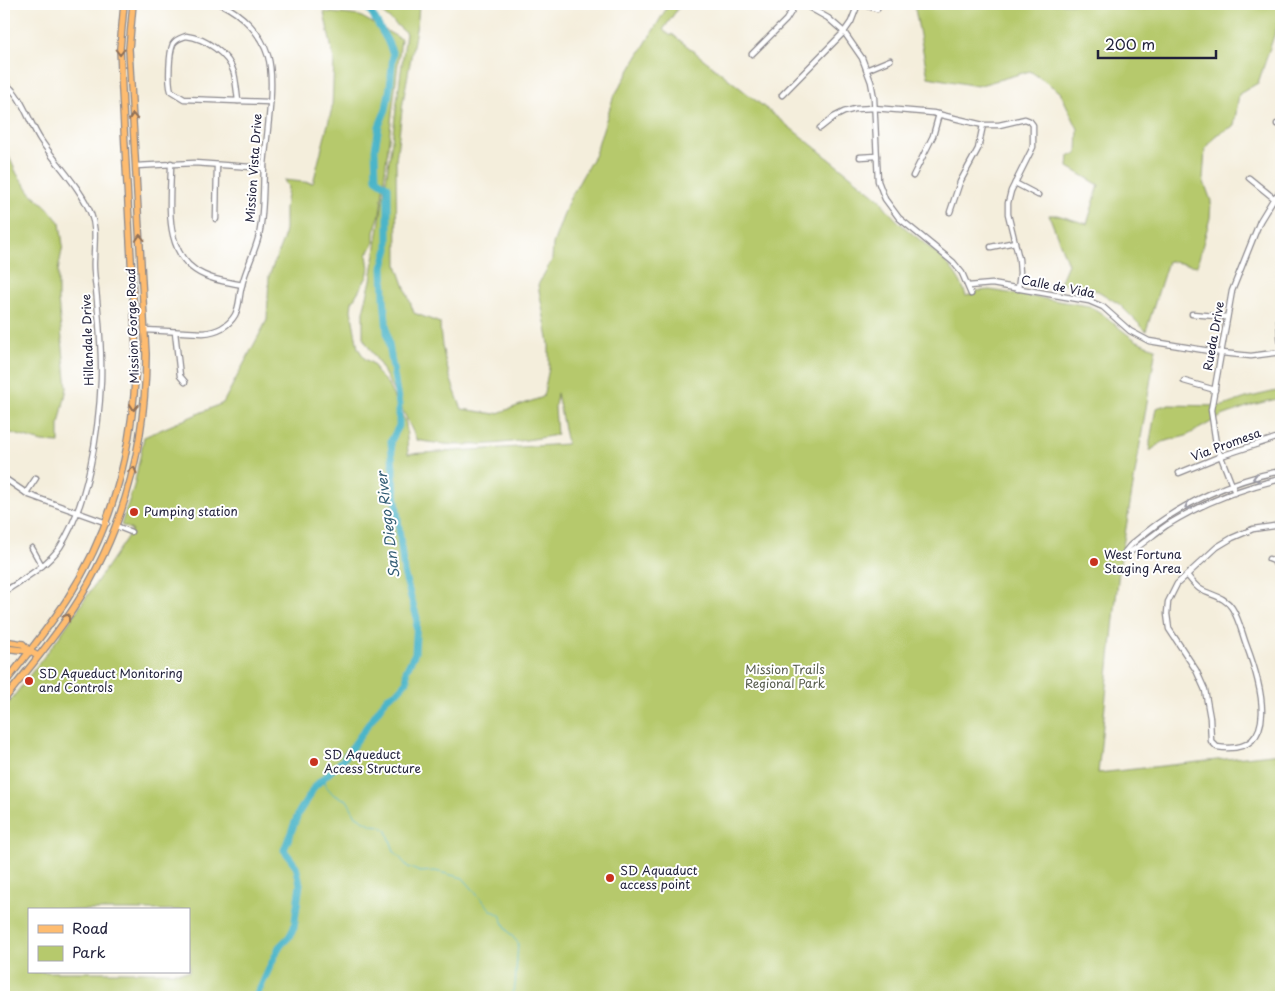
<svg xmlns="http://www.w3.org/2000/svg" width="1285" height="1001" font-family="'Playpen Sans',sans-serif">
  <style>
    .green { fill: #b6c96c; stroke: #6c7654; fill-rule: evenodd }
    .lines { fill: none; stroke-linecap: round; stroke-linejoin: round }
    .stream { stroke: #4bb5c9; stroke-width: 1 }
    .river { stroke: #4bb5c9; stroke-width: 7 }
    .minor-casing { stroke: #8b888c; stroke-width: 7 }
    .major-casing { stroke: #8b888c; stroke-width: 8 }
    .minor { stroke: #fff; stroke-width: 4.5 }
    .major { stroke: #febc70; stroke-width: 5.5 }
    .oneway { stroke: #906f56 }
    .oneway2 { stroke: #9c9ca7 }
    .poi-dot { fill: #c8321e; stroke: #fff; stroke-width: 2 }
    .labels { text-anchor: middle; stroke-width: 4; stroke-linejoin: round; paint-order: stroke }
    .street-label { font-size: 12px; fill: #22223b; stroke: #fff }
    .poi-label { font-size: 12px; fill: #22223b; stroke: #fff; text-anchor: start }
    .park-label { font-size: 12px; fill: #565c4c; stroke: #fff }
    .water-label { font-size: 14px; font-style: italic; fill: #325d74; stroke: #fff }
  </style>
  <rect width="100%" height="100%" fill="#fff"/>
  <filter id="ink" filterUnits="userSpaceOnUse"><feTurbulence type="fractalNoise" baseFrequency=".02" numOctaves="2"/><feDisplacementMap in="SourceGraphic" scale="10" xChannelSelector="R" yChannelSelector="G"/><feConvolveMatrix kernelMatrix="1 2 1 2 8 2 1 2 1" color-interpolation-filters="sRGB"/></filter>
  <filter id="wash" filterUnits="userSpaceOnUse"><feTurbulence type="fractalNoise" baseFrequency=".0096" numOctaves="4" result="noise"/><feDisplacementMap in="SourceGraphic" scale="20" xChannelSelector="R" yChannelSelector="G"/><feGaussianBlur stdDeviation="1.12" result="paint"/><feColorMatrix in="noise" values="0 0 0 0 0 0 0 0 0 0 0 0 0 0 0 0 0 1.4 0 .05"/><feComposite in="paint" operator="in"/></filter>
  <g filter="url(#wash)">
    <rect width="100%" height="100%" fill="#f4eedc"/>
    <g class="green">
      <path d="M382 4H419L418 18 403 102 396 160 397 265 414 313 440 323C440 350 451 383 462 409L495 414 543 397 549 368V344L538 285 552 260 553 244 569 200 595 154 613 98 669 4H681L663 30 671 36 672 34 880 199C902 237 954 252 966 296L976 293V291L990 290 1089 306C1114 318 1127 342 1156 348L1119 570 1098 773 1281 753V997H4V709L59 637 132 530 121 525 134 486 144 437 223 403 267 320 269 276 283 240 285 229V208L288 187 284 180 313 183 332 108 334 60 324 12 360 16 401 39 380 214 374 232V243L367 255 369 268 367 277 352 302 351 310 358 348 365 359 372 363 375 367 376 372 387 383 406 423 408 454 567 444 557 393 555 407 557 435C511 443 464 450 417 440L382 368 363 338V312L371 280 392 140 406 33 379 10ZM29 910H189V972H29Z"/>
      <polygon points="914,4 1281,4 1277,27 1258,83 1239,94 1234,126 1216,135 1205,150 1203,179 1211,201 1210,218 1197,266 1168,261 1146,331 1119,304 1098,291 1060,283 1068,264 1049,215 1057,215 1087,224 1099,185 1068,167 1069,156 1077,154 1078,129 1060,92 1030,71 977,86 928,77"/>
      <polygon points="4,146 17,174 31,193 47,207 60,223 63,245 58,271 58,300 67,388 59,424 59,443 42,442 4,431"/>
      <polygon points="1281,390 1281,397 1277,399 1252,405 1222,416 1186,436 1162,442 1150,451 1150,441 1156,408 1166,405 1223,406 1246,398"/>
    </g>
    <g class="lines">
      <polyline class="stream" points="325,778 326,786 334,795 347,800 356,816 372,825 381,826 387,831 394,851 408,867 420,872 435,871 463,878 491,910 500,915 507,930 518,943 515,986 510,997"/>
      <polyline class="river" points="254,997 258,993 279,947 289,937 294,928 300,884 296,866 284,850 299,812 310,795 314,787 343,760 387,698 398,691 407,681 406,671 415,653 417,618 404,573 394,483 391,441 399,426 399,405 387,332 384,298 383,266 388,249 388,187 376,179 375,149 379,126 386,109 390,87 393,54 387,40 369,9 369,4"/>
    </g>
  </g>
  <g filter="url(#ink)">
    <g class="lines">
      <defs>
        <g id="minor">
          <polyline points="803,4 828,18 844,32 862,58 871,82 874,98 878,181 885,199 899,218 953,262 962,273 971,294"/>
          <polyline points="861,4 877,9"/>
          <path d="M186 36C205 38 229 54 234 73 236 82 237 92 238 101L184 99 171 91C168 82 169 53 173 44 176 39 181 38 186 36Z"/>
          <polyline points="752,54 786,20 796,4"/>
          <polyline points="866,70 890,60"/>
          <path d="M4 83C21 93 29 122 40 139 56 164 80 186 91 214 97 229 94 243 94 259 93 269 95 279 96 289 99 319 102 349 101 380 99 431 88 504 60 547 46 567 23 579 4 592"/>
          <polyline points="782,95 844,32 851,22 858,4"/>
          <polyline points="238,101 269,102"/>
          <polyline points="1277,124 1281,124"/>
          <polyline points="820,128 834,117 844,112 855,109 874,108 933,113 983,125 999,125 1025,119 1030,121 1033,125 1033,147 1011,191 1008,203 1008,214 1019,259 1020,273 1018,289"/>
          <polyline points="860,157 877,156"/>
          <path d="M171 163C171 201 161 256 204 275 216 281 229 282 242 285"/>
          <polyline points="136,166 194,163 264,168"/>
          <polyline points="913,176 933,136 939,114"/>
          <polyline points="1249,178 1281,204"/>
          <polyline points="1015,183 1038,195"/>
          <polyline points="950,212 960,182 978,149 983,125"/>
          <polyline points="216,219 217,166"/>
          <polyline points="991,247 1015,242"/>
          <polyline points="968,286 992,284 1089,301 1103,307 1130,331 1149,341 1222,353 1251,356 1281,352"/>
          <polyline points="1281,309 1279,320 1281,348"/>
          <polyline points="1192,314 1227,317"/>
          <path d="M145 330 203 333C216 332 228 327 235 315 240 306 239 295 242 285 246 268 255 252 259 235 264 213 263 189 264 166 266 138 276 82 268 56 261 33 242 14 221 4"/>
          <polyline points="175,332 180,376 185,382"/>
          <polyline points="1184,381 1215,390"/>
          <polyline points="1179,473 1221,456 1279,437"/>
          <polyline points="4,478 29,495 107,523"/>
          <polyline points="26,493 36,478"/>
          <polyline points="1235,493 1216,444 1211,410 1232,291 1260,221 1274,198 1281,191"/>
          <polyline points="116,526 131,532"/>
          <polyline points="32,548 42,566"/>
          <path d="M1123 556C1127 546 1136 541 1144 534 1182 503 1233 480 1281 471"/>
          <path d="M1123 556C1139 548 1152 535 1167 525 1201 504 1241 488 1281 479"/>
          <polyline points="1269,559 1274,561 1281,574"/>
          <path d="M1187 575C1191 580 1195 586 1200 589 1212 596 1224 596 1232 608 1239 619 1242 633 1246 644 1260 681 1284 757 1217 747L1211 741 1210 718 1205 690 1196 670 1169 629 1167 614 1168 602 1177 584 1217 547 1232 538 1253 529 1281 525"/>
        </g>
        <g id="major">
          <polyline points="4,641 23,644 29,651 38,656"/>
          <polyline points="4,648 29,651"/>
          <path d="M4 684C25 657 47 630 66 601 115 525 135 442 136 353L121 72 120 48 124 4"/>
          <path d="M4 700C28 669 54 639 75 606 124 530 146 443 146 354L129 49 133 4"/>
        </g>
      </defs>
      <use href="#minor" class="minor-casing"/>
      <use href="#major" class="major-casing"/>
      <use href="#minor" class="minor"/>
      <use href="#major" class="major"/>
    </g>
    <defs><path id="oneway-chevron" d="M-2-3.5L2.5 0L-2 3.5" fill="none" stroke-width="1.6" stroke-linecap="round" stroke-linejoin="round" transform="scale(1.25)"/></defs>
    <g class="oneway">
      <use href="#oneway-chevron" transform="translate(120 52) rotate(90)"/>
      <use href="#oneway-chevron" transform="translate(133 117) rotate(-93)"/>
      <use href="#oneway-chevron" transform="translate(140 238) rotate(-94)"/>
      <use href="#oneway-chevron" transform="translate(134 407) rotate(95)"/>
      <use href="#oneway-chevron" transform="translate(133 470) rotate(-76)"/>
      <use href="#oneway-chevron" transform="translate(67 617) rotate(-54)"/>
    </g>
    <g class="oneway2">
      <use href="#oneway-chevron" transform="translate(1256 478) rotate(163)"/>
      <use href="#oneway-chevron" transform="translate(1188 506) rotate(152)"/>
    </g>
  </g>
  <g class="poi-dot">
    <circle cx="134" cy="512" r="5"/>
    <circle cx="1094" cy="562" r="5"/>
    <circle cx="29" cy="681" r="5"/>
    <circle cx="314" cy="762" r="5"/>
    <circle cx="610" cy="878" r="5"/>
  </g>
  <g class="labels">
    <g class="street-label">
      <text transform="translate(254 168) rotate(-86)" y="4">Mission Vista Drive</text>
      <text transform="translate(1058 287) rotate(11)" y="4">Calle de Vida</text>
      <text transform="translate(133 326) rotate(-92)" y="4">Mission Gorge Road</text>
      <text transform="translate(1214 336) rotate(-80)" y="4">Rueda Drive</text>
      <text transform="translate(88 340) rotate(-92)" y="4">Hillandale Drive</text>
      <text transform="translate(1226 445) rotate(-20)" y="4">Via Promesa</text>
    </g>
    <g class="poi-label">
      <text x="144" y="516">Pumping station</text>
      <text x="1104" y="559">West Fortuna<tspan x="1104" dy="14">Staging Area</tspan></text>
      <text x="39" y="678">SD Aqueduct Monitoring<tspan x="39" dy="14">and Controls</tspan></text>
      <text x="324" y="759">SD Aqueduct<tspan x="324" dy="14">Access Structure</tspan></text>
      <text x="620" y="875">SD Aquaduct<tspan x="620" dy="14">access point</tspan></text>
    </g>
    <g class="park-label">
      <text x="785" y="674">Mission Trails<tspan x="785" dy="14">Regional Park</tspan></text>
    </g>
    <g class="water-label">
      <text transform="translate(388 525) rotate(-97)" y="5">San Diego River</text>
    </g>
  </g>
  <rect width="1285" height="1001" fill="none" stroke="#fff" stroke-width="20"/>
  <rect x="28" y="908" width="162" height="65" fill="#ffffff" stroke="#a7a7b1"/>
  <rect x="38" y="925" width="25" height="8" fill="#febc70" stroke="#a7a7b1"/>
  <text x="72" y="934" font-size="15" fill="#22223b">Road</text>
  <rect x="38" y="946" width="25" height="15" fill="#b6c96c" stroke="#a7a7b1"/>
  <text x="72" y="958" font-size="15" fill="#22223b">Park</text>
  <path d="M1098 50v8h118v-8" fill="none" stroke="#22223b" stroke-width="2.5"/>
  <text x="1105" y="50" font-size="15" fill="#22223b" stroke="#ffffff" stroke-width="4" paint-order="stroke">200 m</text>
</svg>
